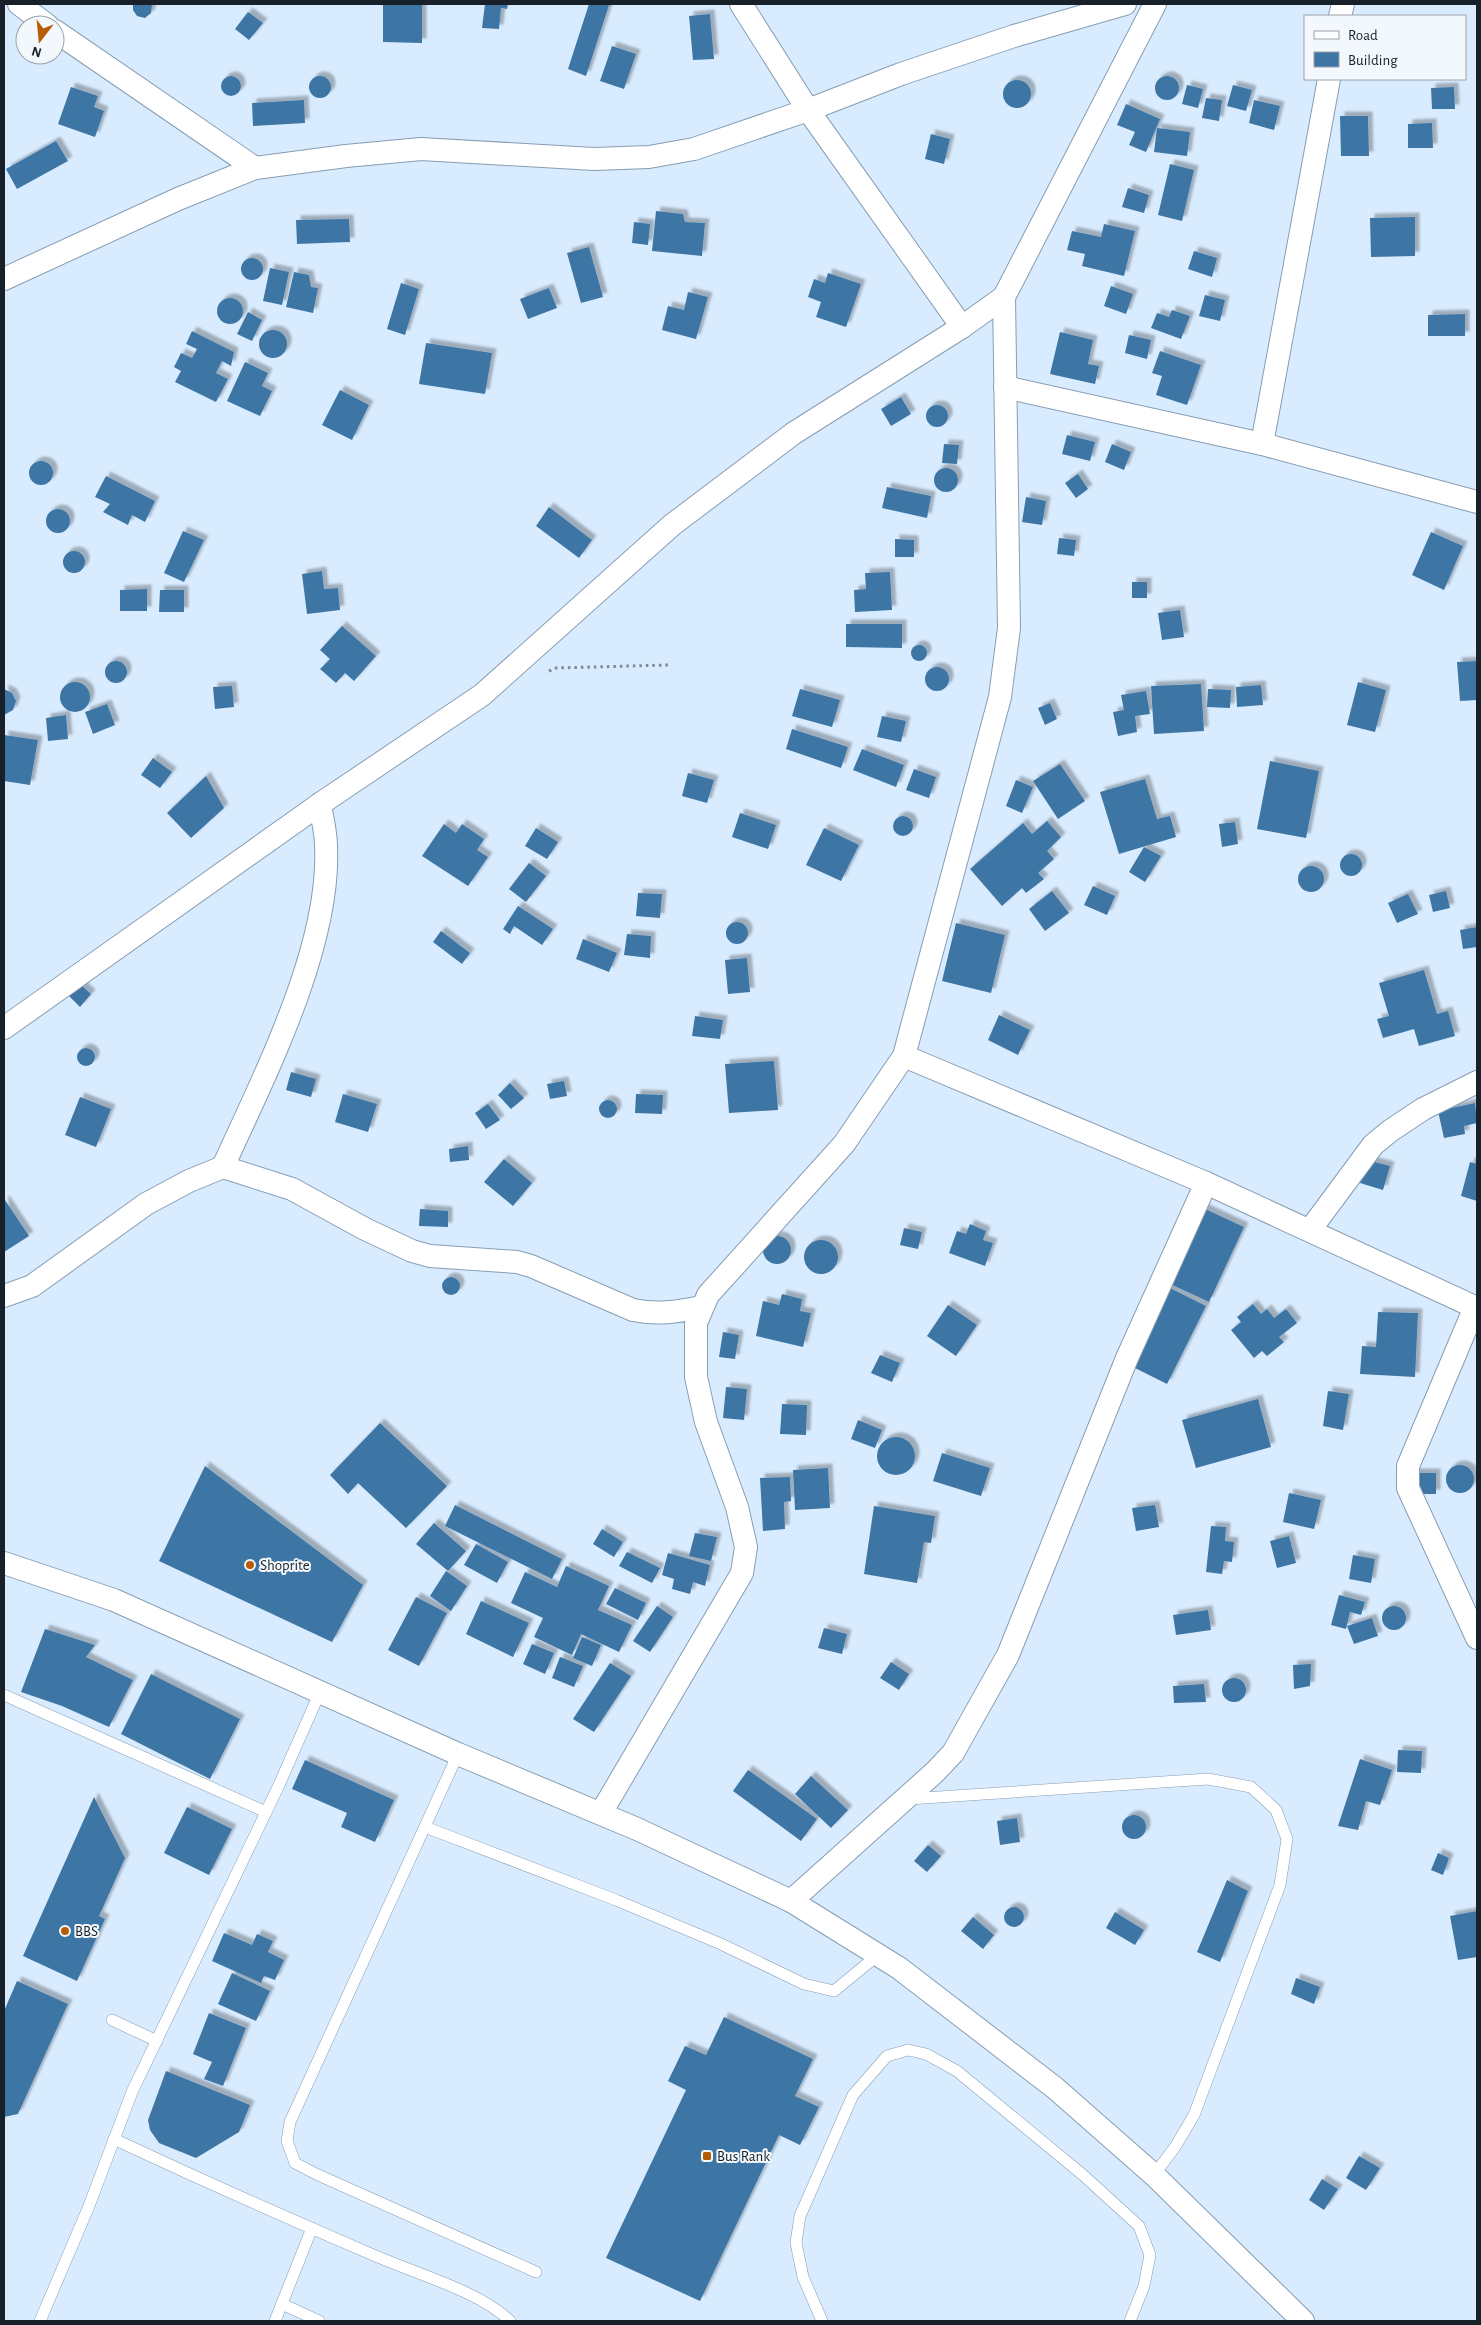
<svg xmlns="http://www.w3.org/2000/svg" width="1481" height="2325" font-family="'Alegreya Sans',sans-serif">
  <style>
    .building { fill: #3e75a5; filter: url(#shadow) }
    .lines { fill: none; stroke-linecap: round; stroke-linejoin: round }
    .service-casing { stroke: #879db2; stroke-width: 12 }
    .minor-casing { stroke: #879db2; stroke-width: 24 }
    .path { stroke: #7b8997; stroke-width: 3; stroke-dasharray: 2.5 4; stroke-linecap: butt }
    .service { stroke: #fff; stroke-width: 11 }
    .minor { stroke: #fff; stroke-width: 22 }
    .poi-dot { fill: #b85b06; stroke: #f3f8fc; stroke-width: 2 }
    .labels { text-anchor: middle; stroke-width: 4; stroke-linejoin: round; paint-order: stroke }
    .poi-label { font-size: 15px; fill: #182129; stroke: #f3f8fc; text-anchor: start }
  </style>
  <defs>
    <filter id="shadow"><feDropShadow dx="4.5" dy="-4.5" stdDeviation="1" flood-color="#0004"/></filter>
  </defs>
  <rect width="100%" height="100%" fill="#d9ecff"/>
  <g class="building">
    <polygon points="133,4 152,4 151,13 145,18 137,16 133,10"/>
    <polygon points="383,4 422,4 422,43 383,42"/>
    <polygon points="485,4 508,4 507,9 501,8 499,29 482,28"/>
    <polygon points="589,4 609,5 586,76 568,69"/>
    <polygon points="248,12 263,23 249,40 235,29"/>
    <polygon points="710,14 714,59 693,60 689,16"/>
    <polygon points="612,46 636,54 624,89 600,81"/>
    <circle cx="320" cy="87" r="11"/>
    <circle cx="231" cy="86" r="10"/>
    <circle cx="1167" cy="88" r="12"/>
    <circle cx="1017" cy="94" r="14"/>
    <polygon points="1187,85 1203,89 1198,108 1182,104"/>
    <polygon points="1233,85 1252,90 1246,111 1227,106"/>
    <polygon points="71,87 98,96 94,107 104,111 95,137 58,124"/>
    <polygon points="1454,87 1455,109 1432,109 1431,88"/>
    <polygon points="1206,98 1222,100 1219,121 1202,118"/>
    <polygon points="304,100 305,123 253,126 252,103"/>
    <polygon points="1254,100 1280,106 1274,130 1249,123"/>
    <polygon points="1126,104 1160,119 1146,152 1129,145 1135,132 1117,125"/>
    <polygon points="1340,116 1368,116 1369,156 1341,156"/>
    <polygon points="1432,123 1433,148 1408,148 1408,124"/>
    <polygon points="1157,128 1190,132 1187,156 1154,152"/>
    <polygon points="931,134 950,139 944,164 925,159"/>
    <polygon points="56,141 68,161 17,189 6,169"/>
    <polygon points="1170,164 1194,170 1182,221 1158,215"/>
    <polygon points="1128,188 1149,195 1144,213 1122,207"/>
    <polygon points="656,211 683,214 685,222 705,223 702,256 652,251"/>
    <polygon points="1415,217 1415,256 1371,257 1370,218"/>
    <polygon points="349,219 350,242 297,244 296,220"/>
    <polygon points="634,222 650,224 648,245 632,243"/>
    <polygon points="1104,224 1135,231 1124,276 1082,266 1085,254 1067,250 1072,231 1101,237"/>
    <polygon points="589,247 603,297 581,303 567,253"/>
    <polygon points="1194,251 1217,258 1212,277 1188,269"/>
    <circle cx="252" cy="269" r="11"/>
    <polygon points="270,268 289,272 282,305 263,301"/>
    <polygon points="294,272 309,275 311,287 318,288 313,313 286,307"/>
    <polygon points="828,273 861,284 846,327 816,317 821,302 808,297 814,279 825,283"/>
    <polygon points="401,283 419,289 405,335 387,329"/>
    <polygon points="1111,286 1133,294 1126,314 1104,306"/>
    <polygon points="549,288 557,308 528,319 520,299"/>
    <polygon points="688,292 708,297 696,339 662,330 668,306 684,310"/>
    <polygon points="1205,295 1225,300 1220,321 1199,316"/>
    <circle cx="230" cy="311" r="13"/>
    <polygon points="1172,310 1190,316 1181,339 1151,328 1157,313 1169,317"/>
    <polygon points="248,312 262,320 252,341 237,334"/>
    <polygon points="1465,314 1465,336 1428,336 1428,315"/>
    <circle cx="273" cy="344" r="14"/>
    <polygon points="192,331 234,352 231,366 222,361 216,373 228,379 216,402 175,382 181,371 174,367 181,353 192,358 197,349 186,344"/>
    <polygon points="1060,332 1093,340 1088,364 1099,366 1095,384 1050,374"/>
    <polygon points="1129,335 1151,340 1147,359 1125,353"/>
    <polygon points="426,343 492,353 485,394 419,384"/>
    <polygon points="1160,351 1201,365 1187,405 1156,395 1162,376 1152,373"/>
    <polygon points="245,362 268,373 262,386 272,391 260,416 227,401"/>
    <polygon points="340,390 369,405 352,440 322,425"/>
    <polygon points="901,397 911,414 891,426 881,409"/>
    <circle cx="937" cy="416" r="11"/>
    <polygon points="1067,435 1095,442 1090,461 1062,454"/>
    <polygon points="944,444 959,445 957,464 942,463"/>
    <polygon points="1112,444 1131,452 1124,470 1105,462"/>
    <circle cx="41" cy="473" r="12"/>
    <circle cx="946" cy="480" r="12"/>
    <polygon points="1078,474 1088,489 1076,498 1065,483"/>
    <polygon points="106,476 155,501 145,522 132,515 128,525 103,512 110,504 95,497"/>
    <polygon points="887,487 931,496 927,518 882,508"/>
    <polygon points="1026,497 1046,501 1042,525 1022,522"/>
    <polygon points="549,507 592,540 579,558 536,526"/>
    <circle cx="58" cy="521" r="12"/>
    <polygon points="183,531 204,540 184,582 164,573"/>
    <polygon points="1431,532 1463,546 1444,590 1412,575"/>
    <polygon points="1059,538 1076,540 1074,556 1057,554"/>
    <polygon points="895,539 914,540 914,557 895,557"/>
    <circle cx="74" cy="562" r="11"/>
    <polygon points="322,571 324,589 338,588 340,610 307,614 302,574"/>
    <polygon points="890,572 892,610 855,612 854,590 866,589 865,573"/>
    <rect x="1132" y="582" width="15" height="16"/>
    <polygon points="147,589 147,611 120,611 120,590"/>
    <polygon points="160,590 184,590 184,612 159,612"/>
    <polygon points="1180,610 1184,637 1162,640 1158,613"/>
    <polygon points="846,624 902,624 902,648 846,647"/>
    <polygon points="342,626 376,656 354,681 345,673 336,683 320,669 330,659 320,650"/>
    <circle cx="919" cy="653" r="8"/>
    <polygon points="1477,661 1477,700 1460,701 1457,662"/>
    <circle cx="116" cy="672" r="11"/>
    <circle cx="937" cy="679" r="12"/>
    <polygon points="1358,682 1386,690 1375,732 1347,725"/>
    <circle cx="75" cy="697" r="15"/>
    <polygon points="1201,684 1204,731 1154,734 1151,686"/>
    <polygon points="1261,685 1263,705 1237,707 1236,687"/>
    <polygon points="232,686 234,707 215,709 213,687"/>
    <polygon points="4,689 12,693 16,701 13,710 4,715"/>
    <polygon points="800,689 840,700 832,727 792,716"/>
    <polygon points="1208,689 1231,690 1230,708 1207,707"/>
    <polygon points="1146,691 1150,714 1135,716 1137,732 1118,736 1113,712 1124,710 1121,695"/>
    <polygon points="1050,703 1057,719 1045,725 1038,708"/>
    <polygon points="107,704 115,725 93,734 85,712"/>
    <polygon points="66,715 68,739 48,741 46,718"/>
    <polygon points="882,716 906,721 901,742 877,737"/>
    <polygon points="792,729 848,747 841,768 786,749"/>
    <polygon points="4,735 38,740 30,785 4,781"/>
    <polygon points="862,749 904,765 896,787 853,770"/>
    <polygon points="153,758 172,772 160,788 141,775"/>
    <polygon points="1270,761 1319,771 1306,838 1257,829"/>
    <polygon points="1060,764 1085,801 1058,819 1033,781"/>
    <polygon points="914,769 936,777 929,798 906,790"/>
    <polygon points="688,773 714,780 707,803 682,796"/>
    <polygon points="206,776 224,808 191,838 167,813"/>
    <polygon points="1145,779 1157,819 1170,816 1176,837 1119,854 1100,792"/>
    <polygon points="1016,780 1033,787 1022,813 1006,806"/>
    <polygon points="740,813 776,825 768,849 732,837"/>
    <circle cx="903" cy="826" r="10"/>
    <polygon points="1047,821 1061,837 1047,851 1054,859 1038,873 1044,879 1026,893 1022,888 1002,906 970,869 1023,823 1032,834"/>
    <polygon points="1235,822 1238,844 1222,847 1219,824"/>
    <polygon points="444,824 456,833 462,824 484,839 477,850 488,857 468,886 422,856"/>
    <polygon points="536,828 558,842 547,859 525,846"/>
    <polygon points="824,828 859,845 841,881 806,865"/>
    <polygon points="1144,847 1161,856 1145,882 1129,872"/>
    <circle cx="1351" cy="865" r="11"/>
    <polygon points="529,863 546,876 526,902 509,889"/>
    <circle cx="1311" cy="879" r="13"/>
    <polygon points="1093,886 1115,896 1107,915 1084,905"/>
    <polygon points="1052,891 1069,913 1045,931 1029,909"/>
    <polygon points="1446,891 1450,908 1433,912 1429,895"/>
    <polygon points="638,893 662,894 660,918 636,916"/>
    <polygon points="1408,894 1418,914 1397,923 1388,903"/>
    <polygon points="518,906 553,929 542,945 514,926 510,934 503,929"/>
    <circle cx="737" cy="933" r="11"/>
    <polygon points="956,923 1005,935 991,993 942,981"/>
    <polygon points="1477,927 1477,947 1463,949 1460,930"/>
    <polygon points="441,931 470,953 462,964 433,942"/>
    <polygon points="627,934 651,936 650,958 624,955"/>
    <polygon points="583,939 617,953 609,972 576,959"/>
    <polygon points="747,958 750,992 728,994 725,960"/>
    <polygon points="1424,970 1437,1014 1448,1011 1455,1036 1419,1046 1414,1029 1383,1038 1377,1019 1389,1016 1379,983"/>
    <polygon points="78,982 91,994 80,1007 67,994"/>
    <polygon points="999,1015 1030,1030 1018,1055 988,1040"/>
    <polygon points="695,1016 723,1020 720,1039 692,1036"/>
    <circle cx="86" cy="1057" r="9"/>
    <polygon points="774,1061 778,1110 729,1113 725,1064"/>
    <polygon points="291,1072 316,1079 311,1097 286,1090"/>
    <polygon points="564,1081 567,1096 550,1099 547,1084"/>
    <polygon points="510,1083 524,1098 511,1109 498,1095"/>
    <polygon points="343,1094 377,1104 368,1132 335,1122"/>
    <polygon points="636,1094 663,1095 662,1114 635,1113"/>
    <polygon points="80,1097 111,1109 96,1147 65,1135"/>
    <circle cx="608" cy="1109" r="9"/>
    <polygon points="1475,1103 1477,1123 1464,1126 1465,1134 1444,1138 1438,1111"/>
    <polygon points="488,1104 500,1120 486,1129 475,1113"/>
    <polygon points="468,1146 469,1160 450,1162 449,1149"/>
    <polygon points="504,1159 532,1183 513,1206 484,1182"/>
    <polygon points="1367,1160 1390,1166 1383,1190 1360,1183"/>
    <polygon points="1470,1162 1477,1164 1477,1201 1461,1196"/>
    <polygon points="5,1200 29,1236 4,1252 4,1201"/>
    <polygon points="1203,1208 1244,1227 1209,1302 1168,1283"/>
    <polygon points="420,1209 448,1211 448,1227 419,1226"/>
    <polygon points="970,1224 986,1231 983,1240 993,1243 985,1266 949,1253 957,1231 966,1234"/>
    <polygon points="904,1228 922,1232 918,1249 900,1245"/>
    <circle cx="777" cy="1250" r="14"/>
    <circle cx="821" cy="1257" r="17"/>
    <circle cx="451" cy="1286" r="9"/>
    <polygon points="1166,1286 1206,1306 1167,1384 1127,1364"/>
    <polygon points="782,1294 802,1299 800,1311 811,1313 803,1347 756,1336 763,1301 779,1305"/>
    <polygon points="1253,1304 1261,1314 1267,1309 1274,1318 1286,1309 1297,1323 1279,1337 1284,1342 1267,1356 1262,1351 1254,1358 1231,1330 1241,1322 1237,1317"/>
    <polygon points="948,1305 977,1325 956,1356 927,1336"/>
    <polygon points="1378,1312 1418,1313 1415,1377 1360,1374 1362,1346 1376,1347"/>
    <polygon points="723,1332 739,1335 735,1359 719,1357"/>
    <polygon points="880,1355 900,1363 892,1382 871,1373"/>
    <polygon points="726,1387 747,1389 744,1420 723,1418"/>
    <polygon points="1328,1391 1349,1394 1343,1430 1323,1426"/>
    <polygon points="1258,1399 1271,1447 1196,1468 1182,1420"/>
    <polygon points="782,1404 807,1405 806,1435 780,1434"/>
    <polygon points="858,1420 882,1430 875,1448 851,1439"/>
    <polygon points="380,1423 447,1486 406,1528 358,1483 348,1494 330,1475"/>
    <circle cx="896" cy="1456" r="19"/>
    <polygon points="942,1453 990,1468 981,1496 933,1481"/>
    <circle cx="1460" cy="1479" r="14"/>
    <polygon points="205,1466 363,1585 332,1642 159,1561"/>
    <polygon points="828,1468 830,1508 795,1510 793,1470"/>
    <polygon points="1414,1473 1436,1473 1436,1494 1413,1494"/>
    <polygon points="790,1477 791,1501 784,1502 785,1529 763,1531 760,1478"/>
    <polygon points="1289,1493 1321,1500 1314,1529 1283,1522"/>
    <polygon points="455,1505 562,1559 552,1579 445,1526"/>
    <polygon points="1155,1505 1159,1527 1136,1531 1132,1508"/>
    <polygon points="874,1506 935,1516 931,1543 924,1542 917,1583 864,1574"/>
    <polygon points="434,1523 466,1551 448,1571 416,1544"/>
    <polygon points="1211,1526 1226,1527 1225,1541 1234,1542 1232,1562 1224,1561 1222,1574 1206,1572"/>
    <polygon points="602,1529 623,1542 614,1557 593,1544"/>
    <polygon points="695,1533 717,1537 711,1561 689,1556"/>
    <polygon points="1289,1536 1296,1563 1277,1568 1270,1541"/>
    <polygon points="476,1544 508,1562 497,1583 464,1565"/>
    <polygon points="627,1552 660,1568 652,1583 619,1566"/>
    <polygon points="668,1553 710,1565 705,1586 693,1582 690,1594 672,1589 674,1579 662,1575"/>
    <polygon points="1353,1555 1375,1559 1371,1583 1349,1579"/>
    <polygon points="566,1566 609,1586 598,1610 632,1625 619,1652 581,1634 572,1655 534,1637 543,1618 511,1603 525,1572 557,1587"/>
    <polygon points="446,1571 467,1586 451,1611 430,1596"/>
    <polygon points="615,1588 646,1603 638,1620 606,1604"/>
    <polygon points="1339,1595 1365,1602 1361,1615 1350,1612 1346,1629 1331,1625"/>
    <polygon points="416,1597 447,1613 419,1666 388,1650"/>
    <polygon points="481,1601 529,1623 513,1657 466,1634"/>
    <circle cx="1394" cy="1618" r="12"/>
    <polygon points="657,1606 673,1617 650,1652 633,1641"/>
    <polygon points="1208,1610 1211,1630 1176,1635 1173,1615"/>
    <polygon points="1372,1618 1378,1636 1354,1644 1347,1626"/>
    <polygon points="824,1628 847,1634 842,1654 818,1648"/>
    <polygon points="45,1629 95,1645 86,1657 133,1680 109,1727 62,1706 21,1692"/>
    <polygon points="582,1637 601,1645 592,1666 573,1658"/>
    <polygon points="532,1644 554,1653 545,1674 523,1664"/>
    <polygon points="560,1657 583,1666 574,1687 552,1678"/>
    <polygon points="891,1662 909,1674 899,1690 880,1678"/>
    <polygon points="610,1663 631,1676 594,1732 573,1719"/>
    <polygon points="1311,1664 1310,1686 1294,1689 1293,1665"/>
    <polygon points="151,1674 240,1719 210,1779 121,1734"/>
    <circle cx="1234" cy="1690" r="12"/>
    <polygon points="1204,1684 1206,1702 1174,1703 1173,1686"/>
    <polygon points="1398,1750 1422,1751 1421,1773 1397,1772"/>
    <polygon points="1360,1759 1392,1770 1380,1805 1366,1801 1358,1830 1338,1826"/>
    <polygon points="305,1760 394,1800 375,1842 341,1827 347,1813 292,1789"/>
    <polygon points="748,1770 817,1819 801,1841 733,1791"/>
    <polygon points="811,1776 848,1810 831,1828 795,1794"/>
    <polygon points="94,1797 125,1858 99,1916 105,1919 77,1981 23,1956"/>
    <polygon points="187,1807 232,1829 209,1875 164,1853"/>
    <circle cx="1134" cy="1827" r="12"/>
    <polygon points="1017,1818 1020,1842 1000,1845 997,1821"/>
    <polygon points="928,1845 941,1856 927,1872 914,1861"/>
    <polygon points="1438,1853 1449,1858 1443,1875 1431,1870"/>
    <polygon points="1227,1880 1248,1891 1220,1962 1197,1952"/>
    <circle cx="1014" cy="1917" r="10"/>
    <polygon points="1477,1911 1477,1957 1458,1960 1450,1916"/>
    <polygon points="1115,1912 1144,1930 1135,1945 1106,1928"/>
    <polygon points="973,1917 994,1935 983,1949 961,1931"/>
    <polygon points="224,1933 252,1945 257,1934 273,1941 268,1952 284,1960 275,1980 264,1976 261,1983 212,1961"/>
    <polygon points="232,1973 270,1991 256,2021 218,2004"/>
    <polygon points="1296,1978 1320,1987 1314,2004 1291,1994"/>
    <polygon points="17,1981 68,2004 18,2114 4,2117 4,2011"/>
    <polygon points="209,2013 246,2028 223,2086 204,2079 212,2062 193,2054"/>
    <polygon points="724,2017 813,2059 795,2096 819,2107 800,2145 779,2135 700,2301 606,2258 686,2090 668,2081 685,2046 706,2055"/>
    <polygon points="166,2071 250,2105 239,2132 196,2158 159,2143 150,2130 148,2120"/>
    <polygon points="1359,2156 1380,2168 1366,2190 1346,2178"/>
    <polygon points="1322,2179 1338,2189 1324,2210 1309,2200"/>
  </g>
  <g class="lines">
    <defs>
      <g id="service">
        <polyline points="4,1695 266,1812"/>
        <polyline points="458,1754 290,2122 287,2141 295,2163 316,2174 536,2272"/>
        <polyline points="909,1799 1208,1779 1251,1787 1276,1810 1287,1839 1280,1885 1194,2115 1175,2147 1154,2175"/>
        <polyline points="425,1827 616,1900 721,1944 804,1984 834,1991 878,1955"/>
        <polyline points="112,2020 157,2041"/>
        <path d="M114 2139C199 2179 285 2217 371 2254 411 2272 480 2291 510 2321"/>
        <polyline points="282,2304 319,2321"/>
        <polyline points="40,2321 89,2206 132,2092 279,1785 320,1692"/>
        <polyline points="275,2321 312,2228"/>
        <polyline points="822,2321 803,2277 796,2243 800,2216 853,2095 887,2056 908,2050 926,2054 957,2071 1083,2175 1139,2226 1150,2255 1144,2286 1130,2321"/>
      </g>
      <g id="minor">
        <polyline points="19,4 47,25"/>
        <polyline points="741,4 808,110 962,327"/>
        <polyline points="1340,16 1343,4"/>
        <polyline points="55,31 255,168"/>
        <polyline points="4,279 178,199 255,168 346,156 421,149 594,159 649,157 694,149 808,110 901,74 1014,36 1125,4"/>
        <polyline points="1005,387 1262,444 1477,502"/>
        <polyline points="1262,444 1329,79"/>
        <polyline points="4,1028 320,804 482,695 672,525 794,433 962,327 1004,297 1155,4"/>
        <polyline points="904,1056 1206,1183 1477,1308"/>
        <path d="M223 1167C264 1076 331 947 326 846 326 832 322 818 320 804"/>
        <polyline points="1310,1230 1373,1145 1390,1131 1423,1109 1477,1082"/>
        <path d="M4 1296 32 1286 146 1204 189 1181 223 1167 292 1189 365 1229 412 1251 430 1256 517 1262 531 1266 633 1310C657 1315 677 1312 701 1307"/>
        <polyline points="1475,1307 1408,1466 1408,1488 1477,1638"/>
        <polyline points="4,1563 114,1600 458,1754 637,1829 791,1901 899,1968 1055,2088 1154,2175 1303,2321"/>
        <polyline points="601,1813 742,1573 746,1547 737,1507 706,1422 696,1377 696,1323 708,1295 844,1144 904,1056 1000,697 1009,628 1004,297"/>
        <polyline points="791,1901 935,1772 953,1753 1008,1655 1127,1358 1206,1183"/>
      </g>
    </defs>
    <use href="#service" class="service-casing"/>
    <use href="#minor" class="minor-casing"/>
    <polyline class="path" points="549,671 556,668 668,665"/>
    <use href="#service" class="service"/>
    <use href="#minor" class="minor"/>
  </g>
  <g class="poi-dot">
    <circle cx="250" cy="1565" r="5"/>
    <circle cx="65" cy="1931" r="5"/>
    <rect x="702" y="2151" width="10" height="10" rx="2.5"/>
  </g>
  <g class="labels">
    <g class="poi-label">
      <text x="260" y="1570">Shoprite</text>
      <text x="75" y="1936">BBS</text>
      <text x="717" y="2161">Bus Rank</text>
    </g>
  </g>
  <rect width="1481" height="2325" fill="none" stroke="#182129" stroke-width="10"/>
  <rect x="1304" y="15" width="162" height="65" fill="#f3f8fc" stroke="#9ba2a8"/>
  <rect x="1314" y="31" width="25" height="8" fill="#ffffff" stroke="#9ba2a8"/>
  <text x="1348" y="40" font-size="15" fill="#182129">Road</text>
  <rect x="1314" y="52" width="25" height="15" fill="#3e75a5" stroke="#9ba2a8"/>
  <text x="1348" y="65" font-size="15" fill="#182129">Building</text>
  <g transform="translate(40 40) rotate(196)"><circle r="24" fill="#f3f8fc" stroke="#9ba2a8"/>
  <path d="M0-4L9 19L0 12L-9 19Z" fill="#b85b06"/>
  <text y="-8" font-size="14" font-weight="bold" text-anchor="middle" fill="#182129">N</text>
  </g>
</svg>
